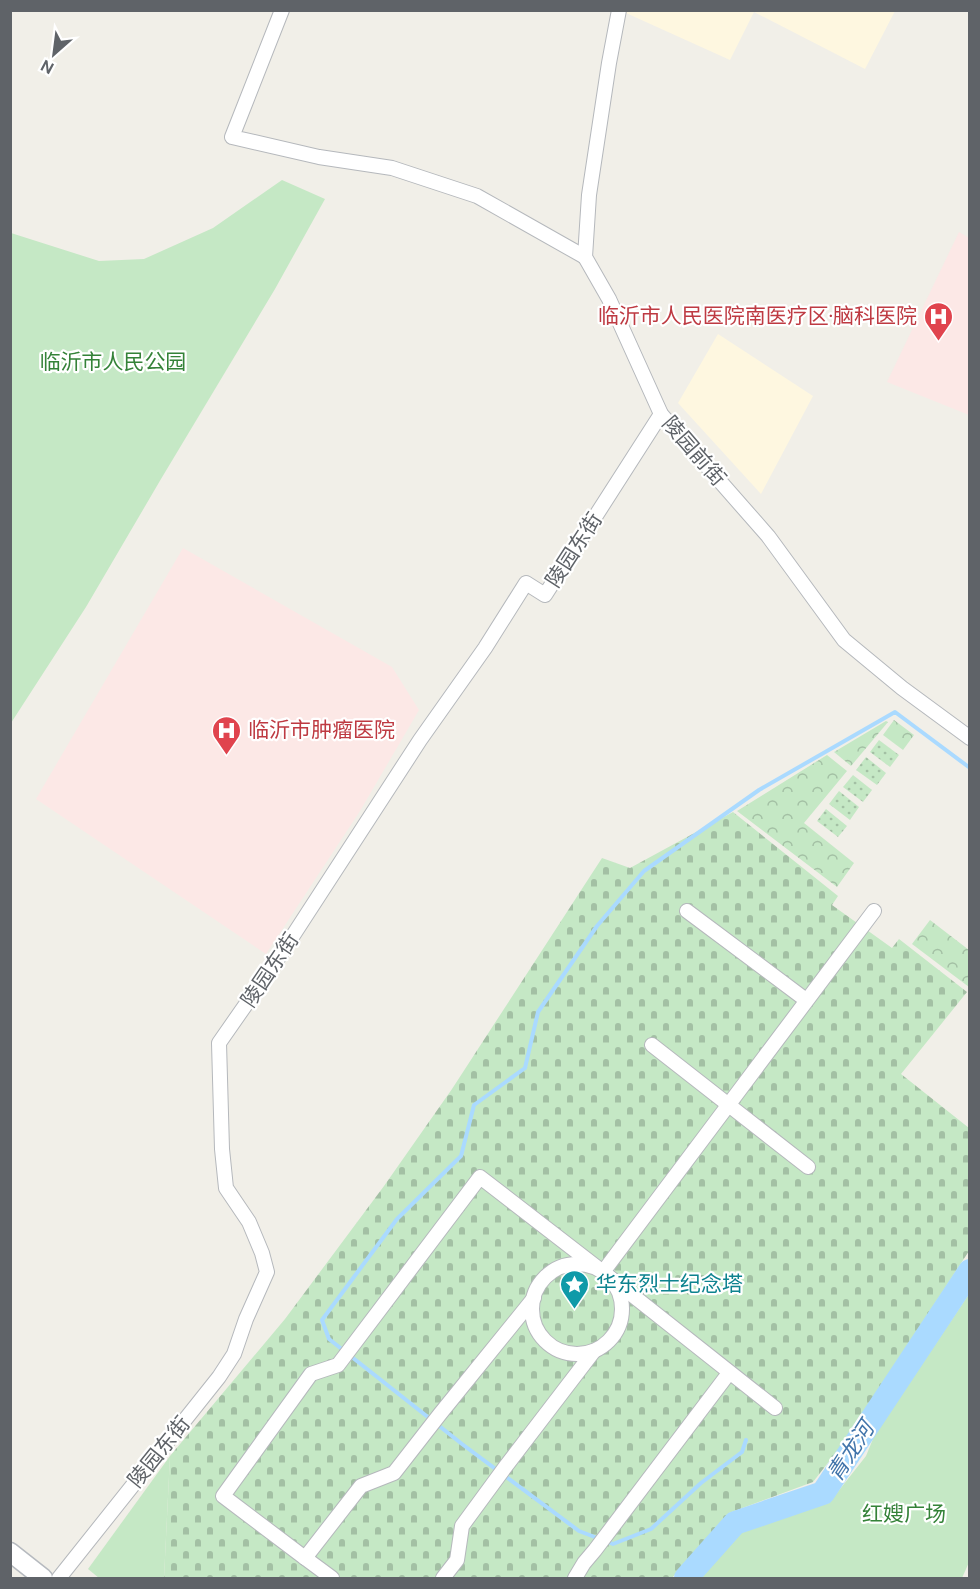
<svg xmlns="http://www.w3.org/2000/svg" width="980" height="1589" font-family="'DM Sans','Noto Sans SC',sans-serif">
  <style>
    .commercial { fill: #fef7e0 }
    .medical { fill: #fce8e6 }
    .grass { fill: url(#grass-dots) }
    .forest { fill: url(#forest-crowns) }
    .cemetery { fill: url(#cemetery-stones) }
    .park { fill: #c5e8c5 }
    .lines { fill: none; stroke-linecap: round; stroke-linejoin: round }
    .stream { stroke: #aadaff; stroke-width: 4 }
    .river { stroke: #aadaff; stroke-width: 24 }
    .street-casing { stroke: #b5b8bc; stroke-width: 16 }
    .secondary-casing { stroke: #b6babf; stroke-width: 21 }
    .street { stroke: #fff; stroke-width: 14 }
    .secondary { stroke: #fff; stroke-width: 18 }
    .labels { text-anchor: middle; stroke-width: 4.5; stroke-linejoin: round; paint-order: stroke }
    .health-label { font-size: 21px; fill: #be3a42; stroke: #fff; text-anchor: end }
    .park-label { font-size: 21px; fill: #348238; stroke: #fff }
    .street-label { font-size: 21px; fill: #5f6368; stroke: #fff }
    .culture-label { font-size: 21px; fill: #0d838f; stroke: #fff; text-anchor: start }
    .water-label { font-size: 22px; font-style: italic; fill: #4174aa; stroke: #fff }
  </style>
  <defs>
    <pattern id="grass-dots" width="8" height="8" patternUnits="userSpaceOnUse" patternTransform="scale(1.5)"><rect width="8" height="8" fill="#c5e8c5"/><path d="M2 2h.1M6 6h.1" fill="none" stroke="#a3c0a4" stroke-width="1.8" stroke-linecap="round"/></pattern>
    <pattern id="forest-crowns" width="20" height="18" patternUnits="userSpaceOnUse" patternTransform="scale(1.5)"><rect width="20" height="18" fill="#c5e8c5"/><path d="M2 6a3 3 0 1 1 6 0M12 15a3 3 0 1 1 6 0" fill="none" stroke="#a3c0a4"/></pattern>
    <pattern id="cemetery-stones" width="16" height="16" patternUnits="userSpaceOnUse" patternTransform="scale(1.5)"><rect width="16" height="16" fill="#c5e8c5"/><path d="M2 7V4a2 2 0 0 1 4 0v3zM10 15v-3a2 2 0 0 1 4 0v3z" fill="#a3c0a4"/></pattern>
  </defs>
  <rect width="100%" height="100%" fill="#f1efe8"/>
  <g class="commercial">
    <polygon points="627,10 895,10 895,11 865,69 754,12 730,60 626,13"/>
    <polygon points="718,334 813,396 761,494 678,403"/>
  </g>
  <g class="medical">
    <polygon points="959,232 969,238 969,415 887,382"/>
    <polygon points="183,548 392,667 419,710 360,811 266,954 36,799"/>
  </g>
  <g class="grass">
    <polygon points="879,740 899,755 890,767 870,752"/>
    <polygon points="866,757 886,773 877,785 856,770"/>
    <polygon points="853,775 872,790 863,802 843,787"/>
    <polygon points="839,791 859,807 850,820 829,804"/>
    <polygon points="826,809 847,826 838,837 817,821"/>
  </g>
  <g class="forest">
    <polygon points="894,720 914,735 903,750 883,735"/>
    <polygon points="886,721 888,722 851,766 834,752"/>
    <polygon points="827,755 847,771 804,823 854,863 837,887 737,811"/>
    <polygon points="930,920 969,950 969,987 912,944"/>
  </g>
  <polygon class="cemetery" points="733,812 838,896 832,905 892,948 899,939 967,992 901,1074 969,1128 969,1251 845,1441 813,1482 729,1513 672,1578 164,1578 170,1456 285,1319 384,1186 452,1089 602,858 630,868"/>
  <g class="park">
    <polygon points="282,180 325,199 275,289 161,479 86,607 11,723 11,233 99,261 144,259 213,228"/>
    <polygon points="969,1294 970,1560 962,1578 700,1578 740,1529 829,1503 866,1456 875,1434"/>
    <polygon points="170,1456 164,1578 99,1578 88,1569"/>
  </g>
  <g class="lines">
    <polyline class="stream" points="746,1440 742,1452 701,1483 651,1529 613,1544 579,1531 462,1444 329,1339 322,1320 397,1219 461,1156 474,1105 525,1068 538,1012 597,926 644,871 759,790 895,712 970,768"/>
    <polyline class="river" points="686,1578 735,1523 823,1493 970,1271"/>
    <defs>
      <g id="street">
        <polyline points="282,10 232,137 319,157 392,168 477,196 585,257"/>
        <polyline points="619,10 609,63 589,195 585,257 609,299 661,414 768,536 844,640 902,688 970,738"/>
        <polyline points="687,911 806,1000"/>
        <polyline points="652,1045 808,1167"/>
        <circle cx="577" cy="1309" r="45"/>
        <polyline points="603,1272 874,911"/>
        <polyline points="305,1558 223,1496 311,1374 338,1365 480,1177 603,1272 775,1408"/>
        <polyline points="59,1578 219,1377 234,1354 246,1319 267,1272 262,1253 249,1222 226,1188 222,1149 219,1043 281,954 420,740 485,648 526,583 545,595 661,414"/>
        <polyline points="332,1578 305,1558 361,1486 394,1473 440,1414 534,1298"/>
        <polyline points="443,1578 457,1560 462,1526 506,1466 594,1351"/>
        <polyline points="575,1578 584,1563 595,1550 729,1373"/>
      </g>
      <polyline id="secondary" points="10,1552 43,1578"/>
    </defs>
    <use href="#street" class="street-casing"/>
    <use href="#secondary" class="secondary-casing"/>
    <use href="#street" class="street"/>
    <use href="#secondary" class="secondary"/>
  </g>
  <defs>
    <symbol id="hospital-pin" viewBox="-11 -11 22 30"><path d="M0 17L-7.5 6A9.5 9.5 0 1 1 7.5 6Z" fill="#e0444e" stroke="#fff"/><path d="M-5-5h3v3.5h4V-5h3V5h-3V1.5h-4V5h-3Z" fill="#fff"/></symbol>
    <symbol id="sight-pin" viewBox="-11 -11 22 30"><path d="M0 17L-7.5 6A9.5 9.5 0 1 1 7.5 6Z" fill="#0f9aa8" stroke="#fff"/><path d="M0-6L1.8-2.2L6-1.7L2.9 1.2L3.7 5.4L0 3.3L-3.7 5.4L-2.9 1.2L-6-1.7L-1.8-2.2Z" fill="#fff"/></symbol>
  </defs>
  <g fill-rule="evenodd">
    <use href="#hospital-pin" x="922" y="300" width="33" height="45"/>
    <use href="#hospital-pin" x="210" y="714" width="33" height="45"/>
    <use href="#sight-pin" x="558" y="1268" width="33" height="45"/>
  </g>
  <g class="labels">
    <g class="health-label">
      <text x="917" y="323">临沂市人民医院南医疗区·脑科医院</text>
      <text x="248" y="737" text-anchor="start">临沂市肿瘤医院</text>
    </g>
    <g class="park-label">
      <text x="113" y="369">临沂市人民公园</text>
      <text x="904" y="1521">红嫂广场</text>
    </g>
    <g class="street-label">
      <text transform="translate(694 451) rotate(49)" y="7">陵园前街</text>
      <text transform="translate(574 550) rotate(-57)" y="7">陵园东街</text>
      <text transform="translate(270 970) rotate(-56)" y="7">陵园东街</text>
      <text transform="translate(159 1452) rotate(-51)" y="7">陵园东街</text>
    </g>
    <g class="culture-label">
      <text x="596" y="1291">华东烈士纪念塔</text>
    </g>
    <g class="water-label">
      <text transform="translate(850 1451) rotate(-57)" y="8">青龙河</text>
    </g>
  </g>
  <rect width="980" height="1589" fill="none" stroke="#5f6368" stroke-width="24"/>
  <g transform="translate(54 54) rotate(208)" stroke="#ffffff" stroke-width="4.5" paint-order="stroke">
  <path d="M0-4.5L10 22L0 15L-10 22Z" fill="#5f6368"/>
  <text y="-9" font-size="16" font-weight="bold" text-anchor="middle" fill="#5f6368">N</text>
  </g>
</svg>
